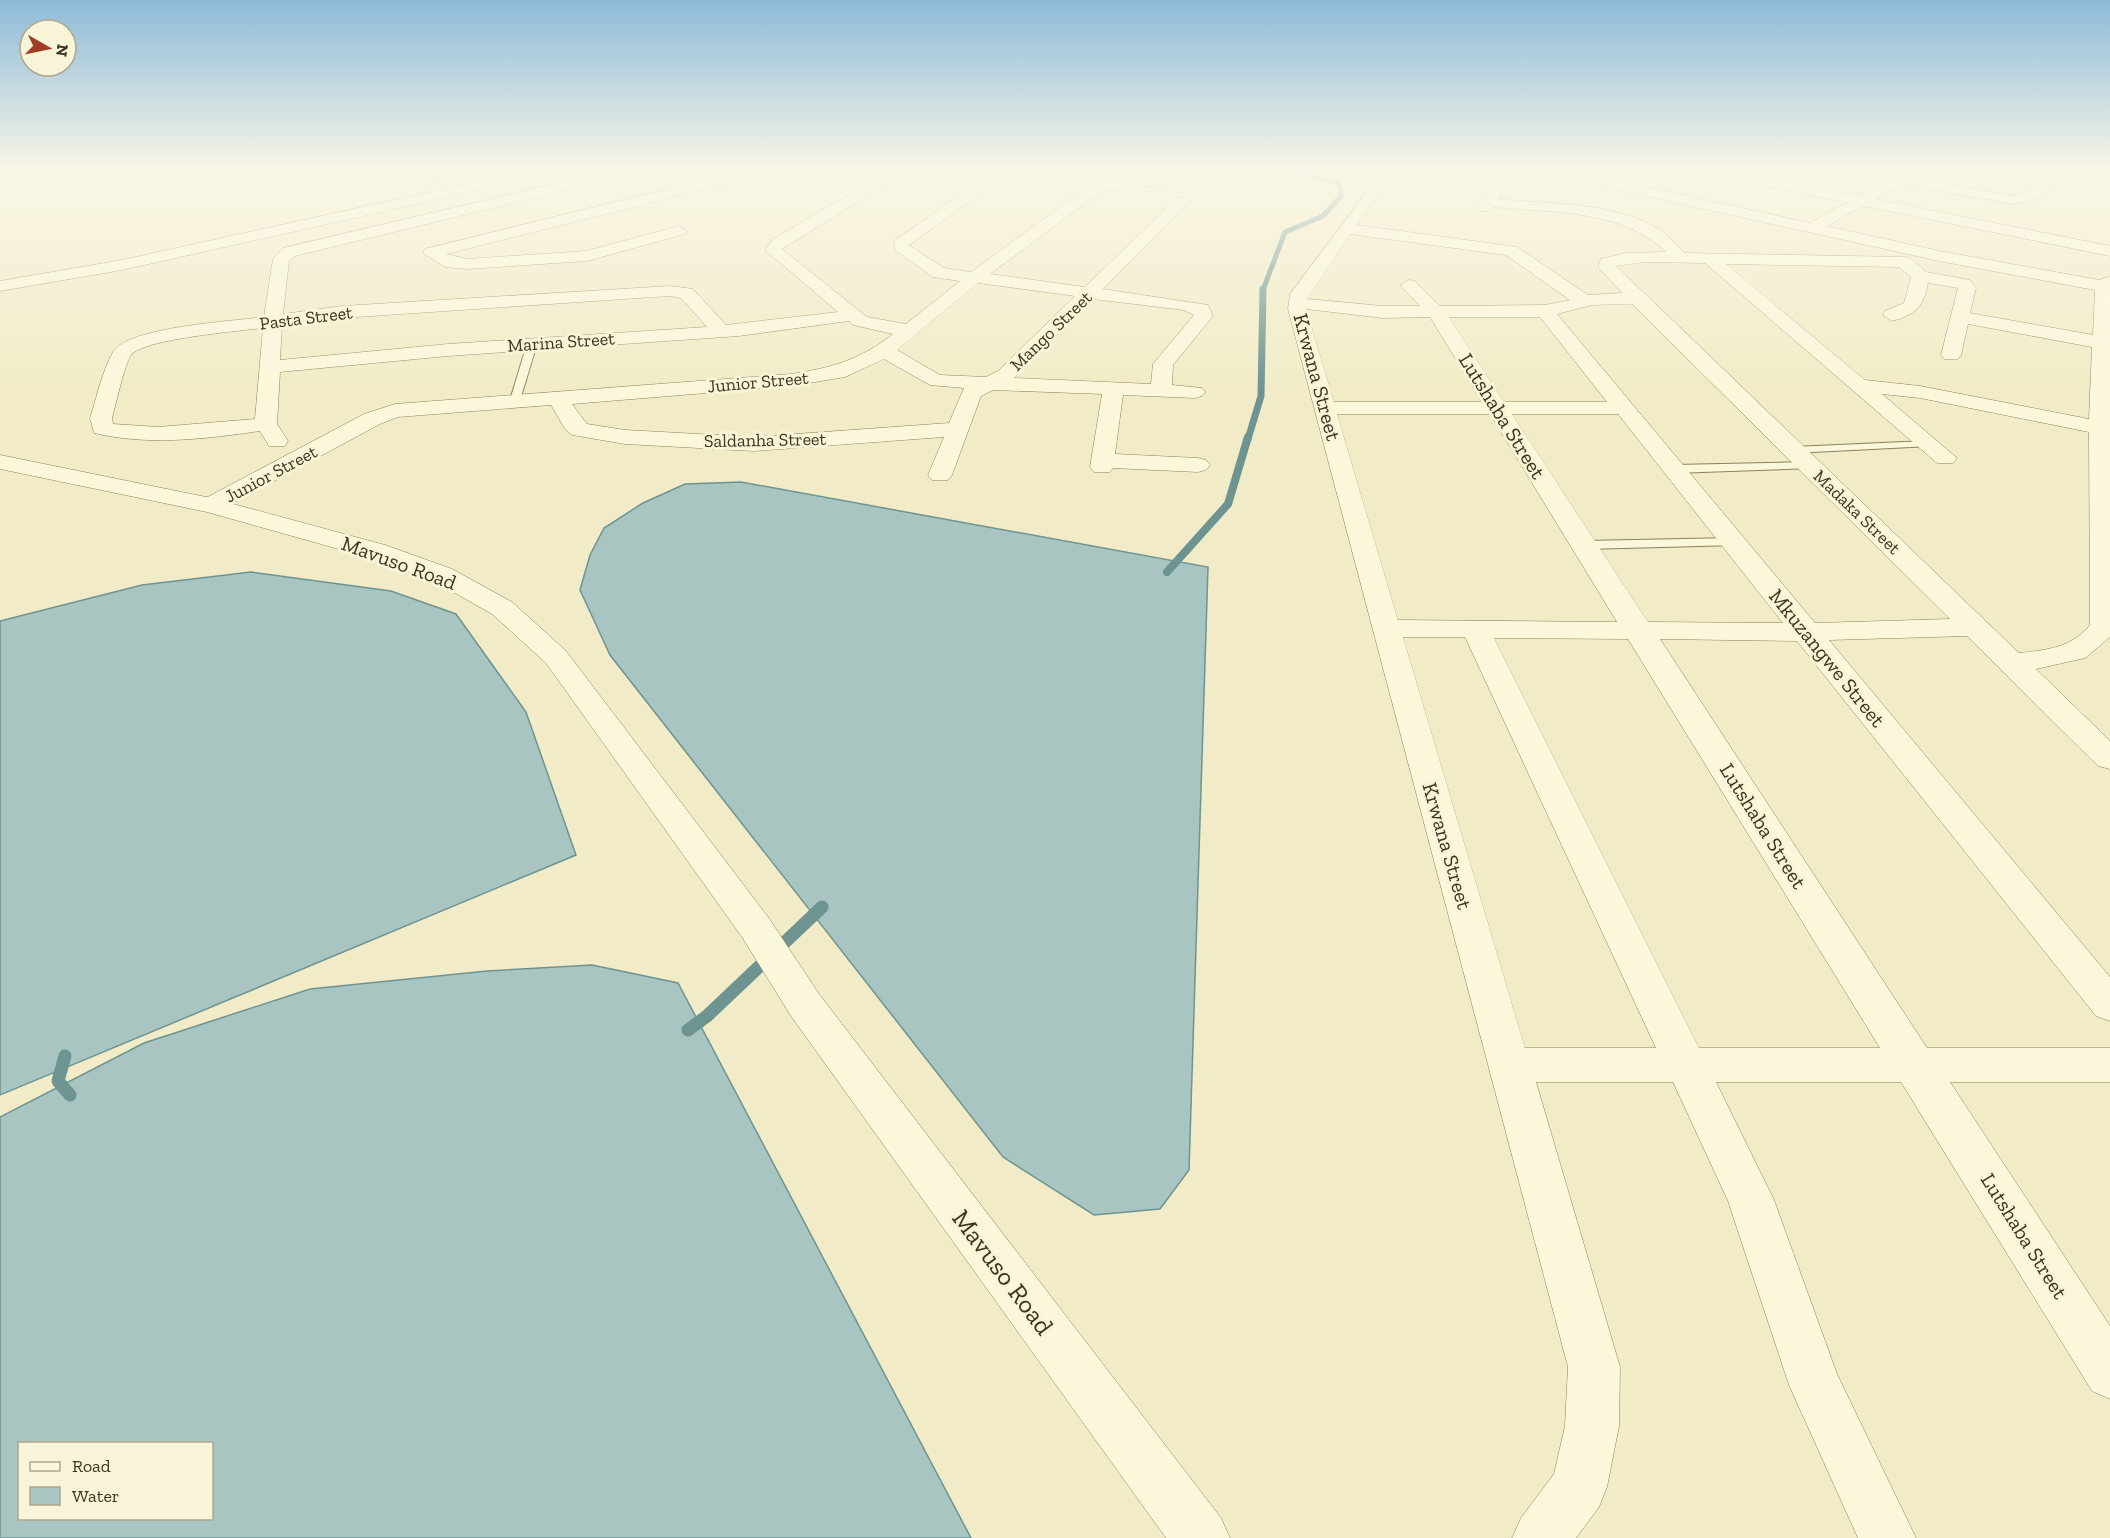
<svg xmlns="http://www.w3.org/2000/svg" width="2110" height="1538" font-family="'Zilla Slab',serif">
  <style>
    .water { fill: #a8c5c2; stroke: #6e9491; stroke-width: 1.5; fill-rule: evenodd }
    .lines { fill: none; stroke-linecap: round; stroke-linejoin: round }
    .stream-far3 { stroke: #6e9491; stroke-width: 5 }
    .stream-far2 { stroke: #6e9491; stroke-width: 7 }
    .stream-far1 { stroke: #6e9491; stroke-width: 8 }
    .stream { stroke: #6e9491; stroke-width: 13 }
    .service-casing { stroke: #8e805b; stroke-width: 2 }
    .minor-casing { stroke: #8e805b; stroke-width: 1 }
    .tertiary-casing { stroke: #8e805b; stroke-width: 1 }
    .service { fill: #fbf7db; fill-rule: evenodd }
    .minor { fill: #fbf7db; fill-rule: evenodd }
    .tertiary { fill: #fbf7db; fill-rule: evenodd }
    .labels { text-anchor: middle; stroke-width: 6; stroke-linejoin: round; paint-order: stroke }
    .far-street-label { font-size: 18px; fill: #3e341f; stroke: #f8f4d7 }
    .street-label { font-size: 21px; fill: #3e341f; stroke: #f8f4d7 }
    .near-street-label { font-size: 26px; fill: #3e341f; stroke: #f8f4d7 }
  </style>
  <rect width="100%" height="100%" fill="#f1ecc7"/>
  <g class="water">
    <polygon points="741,482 1208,567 1189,1170 1160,1209 1094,1215 1003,1157 610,655 580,590 590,555 604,528 643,503 685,484"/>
    <polygon points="251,572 391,591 456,614 526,712 576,855 0,1095 0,621 142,585"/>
    <path d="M592 965 678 983 971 1538H0V1117L144 1043 310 989 487 971ZM20 1444H212V1518H20Z"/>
  </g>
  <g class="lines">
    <polyline class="stream-far3" points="1263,290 1285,232 1323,216 1341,196 1339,183 1302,173"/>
    <polyline class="stream-far2" points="1248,439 1261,396 1263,289"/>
    <polyline class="stream-far1" points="1167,572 1228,504 1248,437"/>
    <g class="stream">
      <polyline points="688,1030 707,1016 822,907"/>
      <polyline points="65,1056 58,1081 70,1095"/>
    </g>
    <defs>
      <g id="service">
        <polygon points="407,172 448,172 443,179 462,191 455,193 436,181 436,178"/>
        <polygon points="532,341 537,344 520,400 511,402 510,400 527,344"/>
        <polygon points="1927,441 1933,444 1931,446 1793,453 1787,450 1793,447"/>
        <polygon points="1810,462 1814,464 1814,468 1674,473 1668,469 1674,465"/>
        <polygon points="1733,538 1738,539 1738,545 1584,549 1578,545 1584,541"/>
      </g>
      <g id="minor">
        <path d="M605 172H631L624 176 295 256 289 261 283 314 342 306 670 286 693 289 726 325 838 312 765 250 773 239 888 172H906L782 249 867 317 906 324 960 281 933 277 895 250 894 241 993 172H1010L909 245 944 268 971 272 1088 187 1054 172H1075L1100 182 1213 172H1274L1267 176 1103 190 990 274 1085 287 1177 198H1187L1190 201 1187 204 1103 289 1208 305 1213 316 1173 365 1172 385 1202 388 1206 392 1202 396 1195 398 1123 395 1115 454 1198 458 1206 460 1210 465 1206 470 1198 472 1113 468 1110 472H1094L1090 467 1102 394 993 390 981 396 952 475 948 480H932L928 475 944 437 754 451 625 444 572 435 565 429 551 405 398 417 380 424 220 510 211 512 202 510 199 505 202 500 364 414 395 404 791 374C831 368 860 360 893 334L853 325 849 321 739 336 448 356 280 372 277 424 288 441 285 446H269L260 431C205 439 148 446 94 433L90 418C97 397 102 371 113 352 127 327 234 321 264 317L273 259 283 248ZM978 283 1075 296 998 371 986 377 940 375 897 350ZM670 296 681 298 707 327 448 344 280 360 282 326 342 318ZM1093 299 1184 310 1194 315 1153 364 1151 384 1014 378ZM263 328 255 419 158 427 113 424 112 418C116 404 124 366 131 355 143 339 240 331 263 328ZM884 359 930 385 964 388 949 423 754 437 625 430 587 424 572 404 791 386 845 377Z"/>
        <polygon points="737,172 762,172 760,175 446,254 467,259 586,251 679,226 687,231 685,234 587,261 467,269 445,267 423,253 425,249"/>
        <path d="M1382 172H1399L1388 181 1357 225 1517 247 1588 295 1622 293 1598 267 1601 259 1625 253 1666 252C1621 208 1550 213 1492 207L1489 211H1479L1476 208 1492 186 1537 172H1579L1810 223 1887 181 1855 175 1853 172H1885L2013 196C2039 191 2042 172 2072 172L2034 200 2013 204 1901 184 1827 226 1939 251 2100 280 2110 276V637L2085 658 2036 669 2110 741V769L2098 766 1967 636 1829 640 2110 977V1021L2096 1016 1797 641 1660 639 1927 1048H2110V1082H1950L2110 1326V1399L2092 1391 1901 1082H1716L1774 1200 1837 1374 1916 1538H1858L1789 1385 1728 1201 1673 1082H1536L1620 1367 1619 1426 1607 1487 1599 1507 1576 1538H1512L1521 1518 1554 1474 1565 1426 1568 1367 1288 309 1290 294ZM1556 176 1939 261 2095 290 2093 335 1970 313 1976 288 1970 280 1926 272 1910 258 1904 257 1685 253C1675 243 1665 232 1653 226 1611 202 1545 204 1498 199L1502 192ZM1350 234 1506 255 1570 300 1545 305 1440 306 1415 281 1409 280 1400 285 1420 306H1383L1307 299ZM1646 262 1705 263 1937 463H1953L1957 458 1882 394 1920 398 2089 432 2090 625C2071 648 2047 650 2019 653L1616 266ZM1726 264 1899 267 1911 277 1904 303 1885 311 1883 315 1892 321C1915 315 1924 307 1928 283L1958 288 1941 355 1944 359H1958L1961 355 1968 324 2092 347 2089 419 1920 386 1865 380ZM1632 304 1950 619 1815 623 1557 314 1592 305ZM1306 309 1383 318 1430 317 1482 402H1334ZM1449 317H1540L1607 402H1504ZM1337 414H1490L1617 622 1398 620ZM1512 414H1618L1783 623 1648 622ZM1403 637H1465L1656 1048H1525ZM1494 638 1628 639 1880 1048H1699Z"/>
      </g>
      <g id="tertiary">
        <polygon points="521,172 548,172 541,176 122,270 0,291 0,281 122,260"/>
        <polygon points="1710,172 1740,172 2110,246 2110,256 1717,176"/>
        <polygon points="0,455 211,498 385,545 452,569 512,602 566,651 768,917 819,994 1221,1518 1230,1538 1166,1538 791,1016 742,937 546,663 492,614 434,581 367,557 207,512 0,469"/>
      </g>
    </defs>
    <use href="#service" class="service-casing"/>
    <use href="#minor" class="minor-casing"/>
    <use href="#tertiary" class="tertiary-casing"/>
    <use href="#service" class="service"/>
    <use href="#minor" class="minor"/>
    <use href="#tertiary" class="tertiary"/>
  </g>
  <linearGradient id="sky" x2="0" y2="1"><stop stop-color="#8ebbd9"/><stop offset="0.44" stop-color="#f9f6e6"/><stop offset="1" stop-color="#f9f6e6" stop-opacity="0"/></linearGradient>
  <rect width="2110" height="388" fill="url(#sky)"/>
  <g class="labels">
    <g class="far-street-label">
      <text transform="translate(306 318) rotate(-7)" y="6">Pasta Street</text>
      <text transform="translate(1051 331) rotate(-44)" y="6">Mango Street</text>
      <text transform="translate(561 342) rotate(-4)" y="6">Marina Street</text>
      <text transform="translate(758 382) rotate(-5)" y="6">Junior Street</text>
      <text transform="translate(765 440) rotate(-1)" y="6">Saldanha Street</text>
      <text transform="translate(271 474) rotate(-28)" y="6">Junior Street</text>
      <text transform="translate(1857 512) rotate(44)" y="6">Madaka Street</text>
    </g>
    <g class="street-label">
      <text transform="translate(1317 377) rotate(75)" y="7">Krwana Street</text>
      <text transform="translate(1502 416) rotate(58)" y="7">Lutshaba Street</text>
      <text transform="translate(399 563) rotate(20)" y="7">Mavuso Road</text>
      <text transform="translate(1827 658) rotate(51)" y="7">Mkuzangwe Street</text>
      <text transform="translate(1763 826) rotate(58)" y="7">Lutshaba Street</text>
      <text transform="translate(1447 846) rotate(74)" y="7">Krwana Street</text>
      <text transform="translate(2024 1236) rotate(58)" y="7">Lutshaba Street</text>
    </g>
    <g class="near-street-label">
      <text transform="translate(1003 1272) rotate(53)" y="9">Mavuso Road</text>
    </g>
  </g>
  <rect x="18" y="1442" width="195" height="78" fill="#f8f4d7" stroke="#aea78d" stroke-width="1.5"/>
  <rect x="30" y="1462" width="30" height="9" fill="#fbf7db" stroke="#aea78d" stroke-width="1.5"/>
  <text x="72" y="1472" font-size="18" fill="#3e341f">Road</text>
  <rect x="30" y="1487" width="30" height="18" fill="#a8c5c2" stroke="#aea78d" stroke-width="1.5"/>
  <text x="72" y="1502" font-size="18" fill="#3e341f">Water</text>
  <g transform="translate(48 48) rotate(99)"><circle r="28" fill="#f8f4d7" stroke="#aea78d" stroke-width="1.5"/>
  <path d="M0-4.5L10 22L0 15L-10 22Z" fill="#a13c27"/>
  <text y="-9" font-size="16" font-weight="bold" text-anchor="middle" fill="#3e341f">N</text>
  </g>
</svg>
